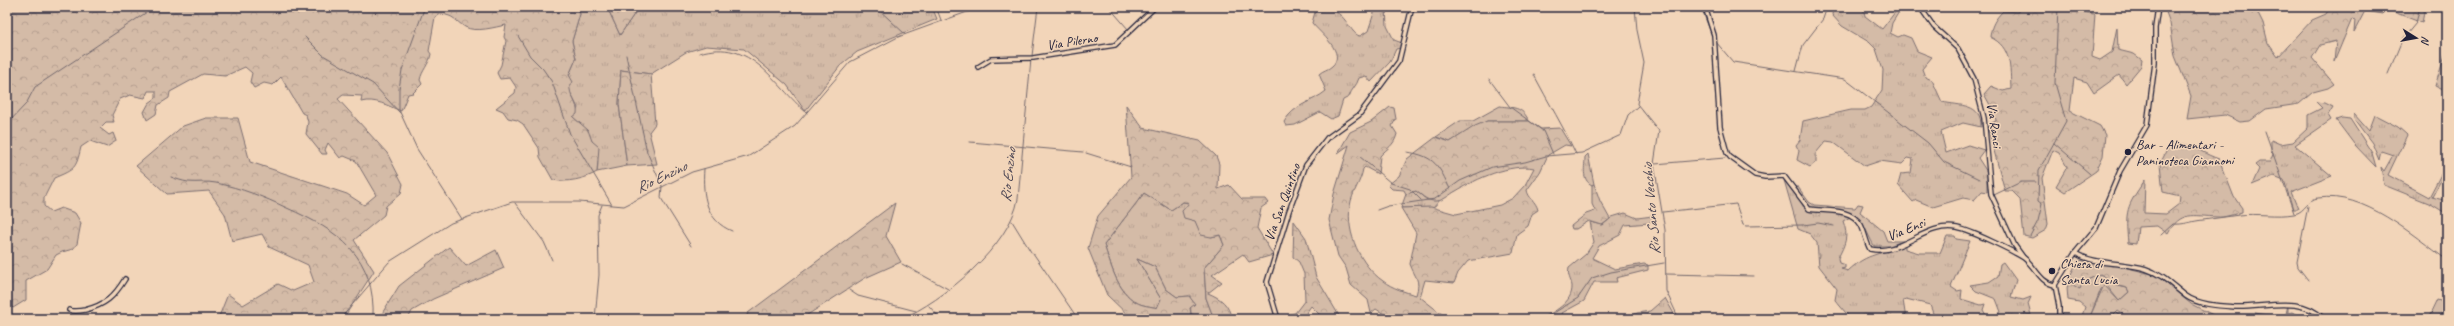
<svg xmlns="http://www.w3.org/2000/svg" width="2454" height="326" font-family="Caveat,sans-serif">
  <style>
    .grass { fill: url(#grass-tufts); stroke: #7b6e71 }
    .forest { fill: url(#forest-crowns); stroke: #7b6e71 }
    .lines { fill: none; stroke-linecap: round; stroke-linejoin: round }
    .stream { stroke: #72676c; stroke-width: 1 }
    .minor-casing { stroke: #22223b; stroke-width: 6 }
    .minor { stroke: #f2d5b9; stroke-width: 3.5 }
    .poi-dot { fill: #22223b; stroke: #f2d5b9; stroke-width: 1.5 }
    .labels { text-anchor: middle; stroke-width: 3; stroke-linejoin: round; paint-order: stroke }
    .street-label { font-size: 14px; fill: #22223b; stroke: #f2d5b9 }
    .poi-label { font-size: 14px; fill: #22223b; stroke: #f2d5b9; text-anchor: start }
    .water-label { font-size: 15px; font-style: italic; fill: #4a4453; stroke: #f2d5b9 }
  </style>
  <defs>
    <pattern id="grass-tufts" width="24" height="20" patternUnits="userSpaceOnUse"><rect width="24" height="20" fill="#d4bba7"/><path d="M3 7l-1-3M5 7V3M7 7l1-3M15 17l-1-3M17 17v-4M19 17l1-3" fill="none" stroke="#b6a091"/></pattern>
    <pattern id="forest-crowns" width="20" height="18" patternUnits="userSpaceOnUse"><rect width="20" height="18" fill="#d4bba7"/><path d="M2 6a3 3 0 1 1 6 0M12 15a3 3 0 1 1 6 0" fill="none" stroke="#b6a091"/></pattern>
  </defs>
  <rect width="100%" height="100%" fill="#f2d5b9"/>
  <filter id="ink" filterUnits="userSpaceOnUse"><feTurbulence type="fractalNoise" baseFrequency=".025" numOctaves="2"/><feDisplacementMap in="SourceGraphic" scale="8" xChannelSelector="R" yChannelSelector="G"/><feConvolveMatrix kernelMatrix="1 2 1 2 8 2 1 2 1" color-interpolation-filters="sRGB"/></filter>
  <g filter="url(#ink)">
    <g class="grass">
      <path d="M577 7H607L620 35 639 7H932L937 19 857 52 840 66 805 111 787 85 744 49 706 46 686 52 651 74 621 70 619 104 627 166 597 172C601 150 588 131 573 117L578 108 569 90V75L576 59 572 41 580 14Z"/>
      <path d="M1376 7H1386L1387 26 1394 40 1402 43 1400 50V48L1396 49 1390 62 1371 82 1366 76 1359 78C1357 86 1351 89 1349 97L1343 100 1338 116 1331 119 1320 112 1295 125 1286 126 1284 122C1294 104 1313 102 1326 91L1319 74C1323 70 1328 70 1332 66 1347 53 1320 33 1312 23L1315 12C1344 0 1348 34 1360 36L1368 31Z"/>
      <path d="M1833 7H1863L1865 16 1882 29 1899 7H1902L1892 23 1890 33 1898 37 1903 35 1911 38 1917 51 1932 57 1922 69 1925 77 1932 80 1942 102C1960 106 1982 103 1981 127L1963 123 1941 132 1946 153 1968 145 1984 150 1978 158 1987 172V192L1982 191 1974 200 1963 198 1933 207 1916 200 1913 202 1898 185 1901 174 1911 173 1913 159 1908 158 1902 164 1880 161 1865 166 1833 142 1826 141 1816 153V162L1810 167 1797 160 1799 151 1796 145 1800 140 1803 121 1851 110H1865L1871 107 1882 90 1883 70 1876 49 1869 42 1842 26 1832 15Z"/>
      <polygon points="2316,102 2325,103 2333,107 2328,115 2331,120 2295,145 2332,176 2291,192 2298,209 2293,209 2284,180 2274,176 2252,185 2259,169 2255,165 2259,162 2270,162 2273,154 2271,152 2271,140 2280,144 2293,142 2308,128 2308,115 2322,108"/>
      <path d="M1500 106C1513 108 1522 106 1529 121H1487L1450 142 1436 137 1460 121H1473Z"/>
      <polygon points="2354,114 2369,131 2375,115 2398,127 2407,135 2388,175 2429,197 2447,163 2447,169 2432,197 2447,201 2447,214 2431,204 2384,185 2381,167 2384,171 2393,155 2381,151 2379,160 2372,143 2354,119"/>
      <polygon points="2342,118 2350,119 2372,153 2376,167 2354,144 2336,120"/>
      <path d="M1588 154 1594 184 1592 185C1581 180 1585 166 1585 157Z"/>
      <path d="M1784 180 1790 187H1798L1809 202 1814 205 1855 208 1858 204 1863 205 1860 212 1883 231 1887 241H1903L1889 246H1874L1862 222 1854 215 1843 221C1849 237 1845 244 1838 258L1839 263 1845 265V268L1841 269 1848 271C1868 252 1881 255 1905 245V249L1919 253H1940L1947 236H1955L1956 239 1970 241 1951 287 1957 291 1962 290 1961 299 1981 305 1985 304 1983 310 1986 315 1992 317 2001 312 1996 299 1976 291 1970 285 1989 282 1998 276 2000 264 2003 262 2016 280 2011 297 2023 300 2031 297 2028 304 2031 315 2025 314 2019 319H1935L1930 305 1906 299 1903 300 1906 319H1851L1835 300 1837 289 1819 266 1817 243 1810 234 1798 229Z"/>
      <polygon points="1416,191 1427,200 1441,199 1433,208 1401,208 1406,194"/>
      <path d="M1144 193 1171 210 1183 202 1189 203 1195 221 1211 237 1220 235 1224 245 1204 268 1206 298 1214 319H1197L1191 315 1190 296 1177 297 1166 289 1155 267 1137 259 1161 299 1157 308C1151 306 1142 306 1136 302 1117 291 1111 265 1104 245Z"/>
      <path d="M1625 213 1637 218 1653 216 1654 218 1649 223 1625 225 1620 235 1599 246 1592 258 1615 269 1644 264 1648 265V270L1616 278 1617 282H1594L1584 301 1562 313 1565 319H1541C1553 312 1573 303 1572 286 1571 279 1567 276 1569 268L1586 254 1594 242 1590 222 1603 225 1612 217Z"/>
      <polygon points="2100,274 2104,275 2114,285 2127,288 2129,292 2119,301 2107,286 2101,289 2089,319 2081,319 2085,307 2079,302 2068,300 2067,288 2070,276 2071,282 2079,289 2083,282"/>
      <polygon points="1665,298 1677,319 1662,319 1658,317 1652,319 1626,319 1637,313 1650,311"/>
      <polygon points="2437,300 2447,303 2445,319 2428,319"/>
    </g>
    <g class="forest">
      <path d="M7 7H469L470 10 480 7H577L580 14 572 41 576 59 569 75 573 82 570 84C568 96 579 103 577 114L573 117 588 130 592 141 599 147 597 172C585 179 566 183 553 180L540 157 539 148 523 124 517 120 508 118 503 111 496 108 515 93 516 87 510 78 500 79 497 73 501 65 506 41 504 37 506 25C495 27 476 33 465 27 454 20 455 16 441 14L435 17 429 51 431 54C429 65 422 70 420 80L422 84 413 93 408 94 401 111C388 106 375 98 361 102L362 96 343 95 338 99 387 153 403 184 401 193 386 206 384 215 354 240 374 271 343 319H218L228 294 243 305 278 284 293 291 314 282 308 265 269 247 262 234 232 241 225 214 209 191 167 194 136 166 183 126 206 118H238L250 162 347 194 364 205 376 195 356 161 344 156 340 158 328 143 325 150 327 154H322L306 134 308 122 306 115 302 113 281 77 273 85 264 83 254 88 250 82 252 73 245 67 225 76 203 74 170 92 169 98 158 105 156 114 147 120 144 112 149 103 156 98V91H148L145 98 130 95 120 99 112 115 114 122H106L100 128 109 135 113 133 116 141 107 147 90 141 81 147C76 169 75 169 54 178L44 198V206L51 212 61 208 75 213 81 223 77 244 73 249 62 252 56 255 47 269 26 281V300L13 308 7 302Z"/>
      <polygon points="607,7 639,7 620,35"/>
      <path d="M2018 7H2085L2084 12 2095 14 2092 57 2100 60 2112 52 2117 27 2118 50 2134 54 2142 60 2141 66 2126 84 2119 75 2094 93 2087 82 2074 78 2070 111 2100 126 2105 135 2103 156 2096 171 2065 192 2056 186 2067 167 2059 153 2053 150 2042 178 2048 224 2046 230 2032 238 2024 236 2020 199 2012 191H2005L1987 125 1996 121 1995 114 1984 94 1991 86 2003 91 2011 89C2010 68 2012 47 1990 37 1991 26 1995 19 2003 11L2018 12Z"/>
      <polygon points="2164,7 2255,7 2263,23 2268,43 2278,57 2312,20 2326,14 2330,7 2425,7 2422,23 2386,9 2382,14 2365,11 2354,32 2355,20 2352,19 2334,62 2336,41 2320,45 2312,58 2334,84 2328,88 2313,92 2299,104 2266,109 2250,121 2240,122 2225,115 2187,119 2191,96 2175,56 2170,23"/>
      <polygon points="2447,49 2447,92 2435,86"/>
      <polygon points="621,70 651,74 655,124 649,132 657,164 627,166 619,104"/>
      <path d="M1126 105 1143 128 1200 141 1216 156 1219 164 1218 189 1229 185 1242 199H1265L1268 203 1261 208 1257 228 1273 255 1249 262 1243 254 1212 275 1222 282 1208 293C1222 299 1228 304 1232 319H1214L1206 298 1204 268 1224 245 1220 235 1211 237 1201 235 1195 221 1184 218 1182 211 1189 203 1183 202 1171 210 1144 193 1104 245C1111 265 1117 291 1136 302 1142 306 1151 306 1157 308L1161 299 1137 259 1155 267 1166 289 1177 297 1189 296 1195 304 1190 308 1191 315 1197 319H1132L1107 295 1088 248 1098 216 1131 177Z"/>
      <path d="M1390 107 1394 108 1396 119 1392 126 1397 134C1394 146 1387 148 1380 156L1378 174 1365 167 1363 169C1361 182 1352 192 1350 206 1346 233 1360 265 1383 281 1392 288 1405 292 1416 295 1421 279 1415 278 1410 264L1416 233 1401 208 1431 207 1456 214 1500 205 1513 198 1525 185 1534 168C1511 163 1476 179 1456 191 1450 194 1445 200 1437 201 1428 202 1423 196 1416 191L1406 194 1404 190 1392 189 1388 185 1399 176 1407 159 1436 137 1450 142 1475 126 1487 121H1529L1541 129 1560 128 1571 146 1565 145 1548 155 1540 172 1527 190C1528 198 1536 201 1538 210L1532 214 1528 226 1517 234 1513 253 1468 261 1458 273 1454 283 1425 280 1420 297 1448 319H1392L1376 309 1371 313 1368 300 1351 285 1346 268 1338 256 1329 220 1334 194 1349 145 1338 153 1350 132 1371 122Z"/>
      <path d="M2183 144C2196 147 2206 155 2219 159L2234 197 2242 208V212C2234 214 2224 218 2217 217 2194 216 2180 210 2168 234L2157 226 2138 227 2136 244 2128 243C2125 211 2126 207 2145 180L2144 213 2166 214 2179 204 2180 196 2163 192 2160 164 2168 148Z"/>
      <polygon points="1594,184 1600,201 1610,219 1602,225 1589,221 1576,229 1572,229 1571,226 1586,214 1595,211 1592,204 1592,185"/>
      <polygon points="895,203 886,236 901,262 865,278 801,319 745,319 748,313"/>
      <polygon points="1294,221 1306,238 1316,277 1341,319 1324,319 1311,306 1302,319 1289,318 1289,314 1295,313 1305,300 1304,274 1299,262 1293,257"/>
      <polygon points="449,247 466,266 496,250 504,268 433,299 412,311 408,319 381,319 381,315 399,286"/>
      <polygon points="2078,260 2116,265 2156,275 2191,304 2213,315 2213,319 2130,319 2118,311 2114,315 2116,319 2089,319 2104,285 2119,301 2129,292 2127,288 2114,285 2110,280 2100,274 2083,282 2080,289 2073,285 2070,276"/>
      <path d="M2288 305V313L2292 312 2304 319C2289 319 2268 323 2255 313L2282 317 2286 314Z"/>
    </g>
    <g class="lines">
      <g class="stream">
        <polyline points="876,7 905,34"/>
        <polyline points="936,7 941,20"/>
        <polyline points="1109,7 1128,29"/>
        <polyline points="1635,7 1637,30 1644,63 1637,104 1659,131 1654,164 1665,230 1666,291 1679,319"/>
        <polyline points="1701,7 1713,38"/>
        <polyline points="424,9 402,70 399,89 399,110 417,149 462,219"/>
        <polyline points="518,36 530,56 543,69 552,82 570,134 612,205"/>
        <polyline points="305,37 323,55 373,84 400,113"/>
        <polyline points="1716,42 1733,62 1845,79 1928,143 1944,162 1979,179"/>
        <path d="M699 53C752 37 773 84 807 113"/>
        <polyline points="626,55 647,152 662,186 661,198 691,246"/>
        <polyline points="1032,56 1038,7"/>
        <polyline points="1796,71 1803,45 1823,19 1827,7"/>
        <polyline points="2388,74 2402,40 2416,23 2420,7"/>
        <path d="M1534 75C1548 102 1564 127 1576 154"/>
        <polyline points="1489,79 1510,107 1543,131 1553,154"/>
        <polyline points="7,124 26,104 35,87 150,10"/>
        <polyline points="2265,131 2294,213"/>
        <polyline points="970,142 1083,152"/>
        <polyline points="2054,143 2090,174"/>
        <path d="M1407 152C1435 156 1439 166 1450 189"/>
        <polyline points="1086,153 1131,167"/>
        <polyline points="1359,156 1391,183 1410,189 1421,200"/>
        <polyline points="1655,164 1725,158"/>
        <path d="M704 169C702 195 706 221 732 231"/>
        <path d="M171 177C176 179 182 181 188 182 197 183 207 181 216 183 241 188 264 197 287 208 339 231 376 256 373 319"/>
        <polyline points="1994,195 2021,182 2036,182"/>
        <polyline points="515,203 544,242 552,260"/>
        <polyline points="2308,206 2297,262 2298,267 2308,280"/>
        <polyline points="1377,210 1388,206 1435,199 1460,181 1492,167 1525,162 1546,156 1582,153 1621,135 1628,115 1638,106"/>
        <polyline points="1663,212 1736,204 1743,225 1746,226 1803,225 1818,223 1834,226"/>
        <polyline points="1012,221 1031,252"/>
        <path d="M2161 235 2173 224C2184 225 2192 221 2203 220 2215 218 2227 217 2239 215 2257 213 2276 217 2294 214 2306 212 2307 199 2318 198 2364 191 2412 235 2447 260"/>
        <polyline points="2030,236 2038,221 2042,204 2038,201 2039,170 2066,121 2055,83 2058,7"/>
        <polyline points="1033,253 1078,319"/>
        <polyline points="902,264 948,289"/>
        <polyline points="1666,274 1754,276"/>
        <polyline points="849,290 858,296 916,311"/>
        <polyline points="929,306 939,317"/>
        <polyline points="2117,313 2124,319"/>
        <polyline points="340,319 389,262 451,223 512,202 579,202 624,206 692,172 749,156 795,126 850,62 898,37 981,7"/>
        <polyline points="595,319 599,275 598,215 602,205"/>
        <path d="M901 319C943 301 1010 246 1018 199L1031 59"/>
        <polyline points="1544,319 1578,298 1592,278 1611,272 1664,263"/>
        <polyline points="1761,319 1770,316"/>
      </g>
      <defs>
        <g id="minor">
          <path d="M1705 7 1714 35 1720 127 1727 153 1730 157 1755 175 1765 177 1784 176 1809 209C1826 212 1850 207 1861 225 1865 233 1866 242 1870 249 1902 256 1925 222 1957 228 1972 231 2011 250 2024 258 2035 266 2040 283 2055 285"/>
          <polyline points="1920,7 1934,27 1958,49 1974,79 1984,118 1991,194 2015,246 2023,257"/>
          <polyline points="978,67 991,59 1033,58 1115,45 1155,7"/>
          <path d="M2075 253C2095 265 2122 262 2146 269 2162 274 2173 286 2186 296 2198 305 2222 306 2236 307 2266 308 2300 295 2324 319"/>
          <polyline points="2055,285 2075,253 2096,228 2120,171 2147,125 2155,63 2155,28 2158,7"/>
          <polyline points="2055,285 2059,306 2059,319"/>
          <path d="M69 310C74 312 80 311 85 310 105 305 114 297 125 279"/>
          <polyline points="1278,319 1267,282 1289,211 1306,165 1327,138 1359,115 1399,61 1412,7"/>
        </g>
      </defs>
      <use href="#minor" class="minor-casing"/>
      <use href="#minor" class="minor"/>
    </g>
  </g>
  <g class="poi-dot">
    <circle cx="2128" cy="152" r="4"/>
    <circle cx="2052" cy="271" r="4"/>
  </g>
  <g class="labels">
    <g class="street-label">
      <text transform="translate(1072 41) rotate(-9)" y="5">Via Pilerno</text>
      <text transform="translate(1995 125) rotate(82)" y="5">Via Ranci</text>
      <text transform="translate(1282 202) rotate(-70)" y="5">Via San Quintino</text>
      <text transform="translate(1906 229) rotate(-22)" y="5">Via Ensi</text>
    </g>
    <g class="poi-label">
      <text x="2136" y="149">Bar - Alimentari -<tspan x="2136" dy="16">Paninoteca Giannoni</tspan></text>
      <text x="2060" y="268">Chiesa di<tspan x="2060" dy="16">Santa Lucia</tspan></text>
    </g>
    <g class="water-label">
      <text transform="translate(1008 175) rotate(-84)" y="5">Rio Enzino</text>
      <text transform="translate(661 177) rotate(-26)" y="5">Rio Enzino</text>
      <text transform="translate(1651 209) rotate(-95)" y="5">Rio Santo Vecchio</text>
    </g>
  </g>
  <rect width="2454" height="326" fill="none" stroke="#f2d5b9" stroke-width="24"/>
  <rect x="12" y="12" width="2430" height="302" fill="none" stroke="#22223b" stroke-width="1.5" filter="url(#ink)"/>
  <g transform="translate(2416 38) rotate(101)" stroke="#f2d5b9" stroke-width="3" paint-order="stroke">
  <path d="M0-3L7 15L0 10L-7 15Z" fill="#22223b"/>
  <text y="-6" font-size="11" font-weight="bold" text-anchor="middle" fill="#22223b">N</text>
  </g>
</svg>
